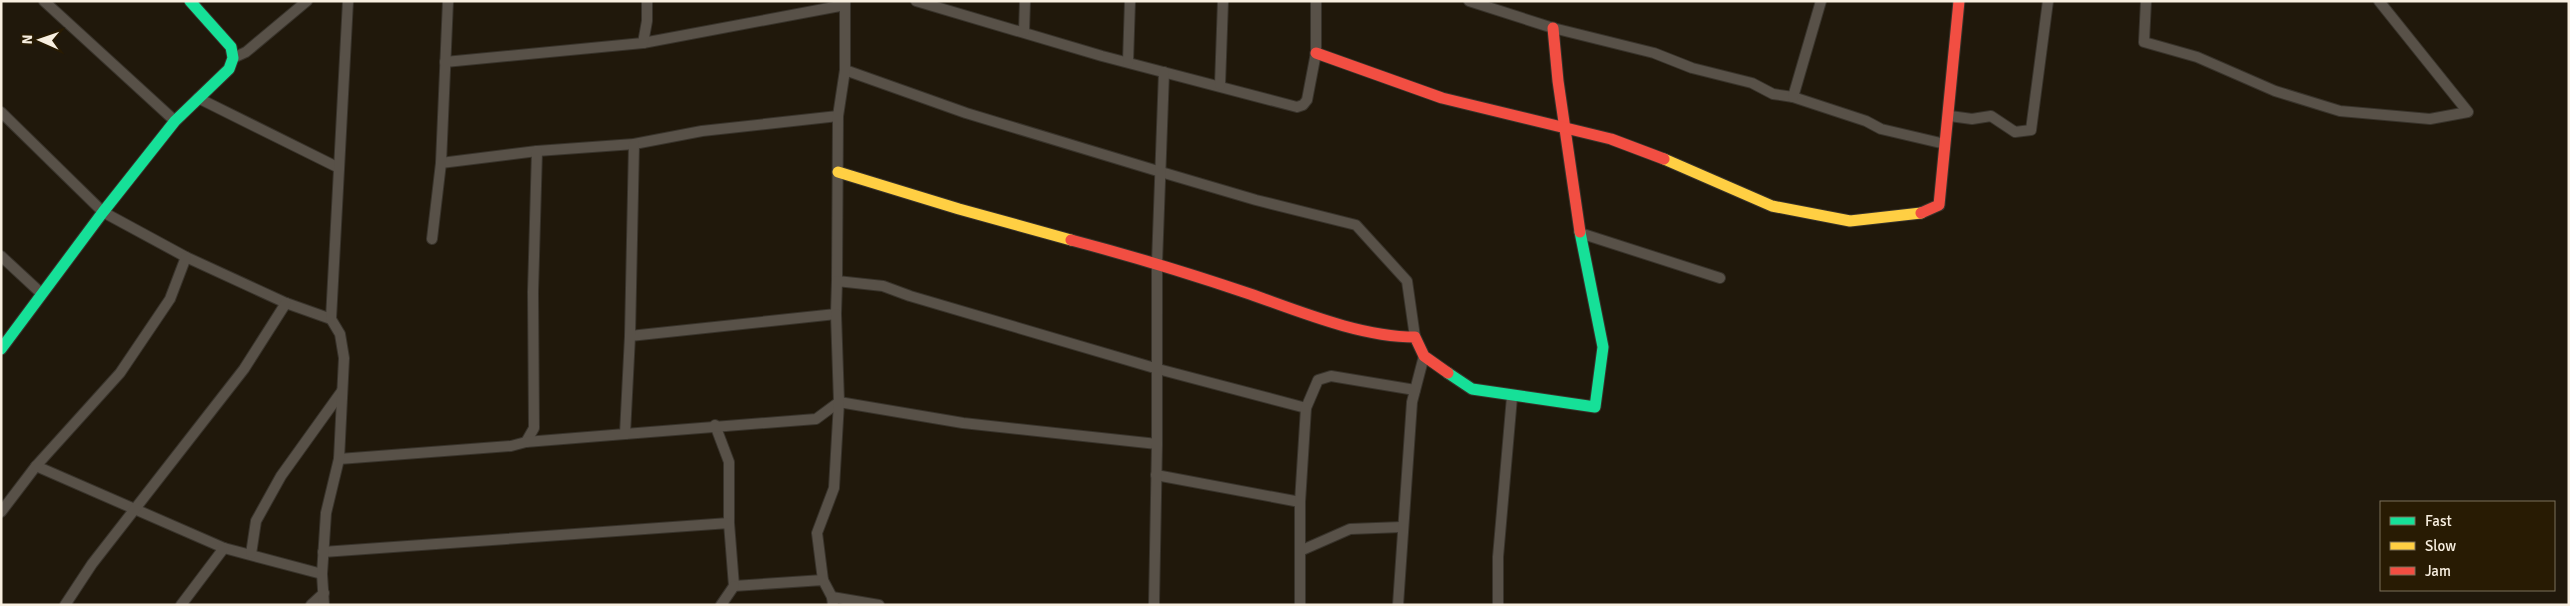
<svg xmlns="http://www.w3.org/2000/svg" width="2570" height="606" font-family="Signika,sans-serif">
  <style>
    .lines { fill: none; stroke-linecap: round; stroke-linejoin: round }
    .street-casing { stroke: #38332b; stroke-width: 12 }
    .fast-casing { stroke: #38332b; stroke-width: 13 }
    .slow-casing { stroke: #38332b; stroke-width: 13 }
    .jam-casing { stroke: #38332b; stroke-width: 13 }
    .street { stroke: #585148; stroke-width: 10 }
    .fast { stroke: #16e098; stroke-width: 11 }
    .slow { stroke: #ffcf43; stroke-width: 11 }
    .jam { stroke: #f24e42; stroke-width: 11 }
  </style>
  <rect width="100%" height="100%" fill="#20180b"/>
  <g class="lines">
    <defs>
      <g id="street">
        <polyline points="44,1 175,121"/>
        <polyline points="916,1 1102,56 1297,107 1303,105 1307,100 1316,53 1316,1"/>
        <polyline points="1469,1 1553,28 1654,53 1692,68 1752,83 1773,94 1793,97 1866,121 1881,129 1945,144"/>
        <polyline points="2146,1 2144,42 2197,57 2275,91 2340,111 2430,119 2468,112 2379,1"/>
        <polyline points="1024,32 1025,1"/>
        <polyline points="643,43 845,5"/>
        <polyline points="233,58 246,52 307,1"/>
        <polyline points="445,62 643,43 647,21 647,1"/>
        <polyline points="1128,62 1130,1"/>
        <polyline points="845,70 966,113 1161,172 1256,200 1356,225 1407,281 1415,337"/>
        <polyline points="1220,85 1223,1"/>
        <polyline points="1793,97 1821,1"/>
        <polyline points="198,98 339,168"/>
        <polyline points="1,112 103,212 186,257 286,303 331,319"/>
        <polyline points="1950,116 1972,119 1991,116 2015,132 2031,130 2048,1"/>
        <polyline points="441,163 537,151 634,144 702,131 838,116"/>
        <polyline points="1580,233 1720,278"/>
        <polyline points="432,239 441,163 448,1"/>
        <polyline points="1,256 42,294"/>
        <polyline points="837,281 838,116 845,70 845,1"/>
        <polyline points="630,336 836,314 837,281 883,286 910,296 1158,369 1306,408"/>
        <polyline points="715,425 729,462 729,523"/>
        <polyline points="625,434 816,419 839,402 963,423 1157,444"/>
        <polyline points="526,442 534,428 533,292 537,151"/>
        <polyline points="339,459 511,446 526,442 625,434 630,336 634,144"/>
        <polyline points="36,466 224,548 322,574"/>
        <polyline points="1156,475 1300,502"/>
        <polyline points="1,512 36,466 120,373 170,299 186,257"/>
        <polyline points="1300,551 1350,529 1402,527"/>
        <polyline points="323,552 729,523 734,586 823,580 832,597 833,605"/>
        <polyline points="251,554 256,521 281,476 342,391"/>
        <polyline points="823,580 817,533 834,488 839,402 836,314"/>
        <polyline points="832,597 879,605"/>
        <polyline points="65,605 92,564 244,369 286,303"/>
        <polyline points="181,605 224,548"/>
        <polyline points="311,605 324,593"/>
        <polyline points="324,605 322,574 326,513 339,459 344,358 340,334 331,319 348,1"/>
        <polyline points="721,605 734,586"/>
        <polyline points="1154,605 1157,444 1157,263 1164,72"/>
        <polyline points="1300,605 1300,502 1306,408 1318,380 1331,376 1415,390"/>
        <polyline points="1398,605 1412,402 1424,356"/>
        <polyline points="1498,605 1498,557 1512,397"/>
      </g>
      <g id="fast">
        <polyline points="1,349 103,212 175,121 229,69 233,58 231,47 190,1"/>
        <polyline points="1448,373 1472,389 1595,407 1603,347 1580,232"/>
      </g>
      <g id="slow">
        <polyline points="1664,159 1772,206 1850,221 1921,213"/>
        <polyline points="838,172 959,209 1071,240"/>
      </g>
      <g id="jam">
        <polyline points="1553,28 1558,81 1580,232"/>
        <polyline points="1316,53 1442,98 1611,139 1664,159"/>
        <polyline points="1921,213 1939,205 1959,1"/>
        <path d="M1071 240C1132 256 1191 274 1250 294 1301 312 1361 337 1415 337L1424 356 1448 373"/>
      </g>
    </defs>
    <use href="#street" class="street-casing"/>
    <use href="#fast" class="fast-casing"/>
    <use href="#slow" class="slow-casing"/>
    <use href="#jam" class="jam-casing"/>
    <use href="#street" class="street"/>
    <use href="#fast" class="fast"/>
    <use href="#slow" class="slow"/>
    <use href="#jam" class="jam"/>
  </g>
  <rect width="2570" height="606" fill="none" stroke="#f8efe0" stroke-width="5"/>
  <rect x="2380" y="501" width="175" height="90" fill="#281b03" stroke="#7b705b"/>
  <rect x="2390" y="517" width="25" height="8" fill="#16e098" stroke="#7b705b"/>
  <text x="2425" y="526" font-size="15" fill="#f8efe0">Fast</text>
  <rect x="2390" y="542" width="25" height="8" fill="#ffcf43" stroke="#7b705b"/>
  <text x="2425" y="551" font-size="15" fill="#f8efe0">Slow</text>
  <rect x="2390" y="567" width="25" height="8" fill="#f24e42" stroke="#7b705b"/>
  <text x="2425" y="576" font-size="15" fill="#f8efe0">Jam</text>
  <g transform="translate(40 40) rotate(272)" stroke="#281b03" stroke-width="4" paint-order="stroke">
  <path d="M0-4L9 19L0 12L-9 19Z" fill="#f8efe0"/>
  <text y="-8" font-size="14" font-weight="bold" text-anchor="middle" fill="#f8efe0">N</text>
  </g>
</svg>
